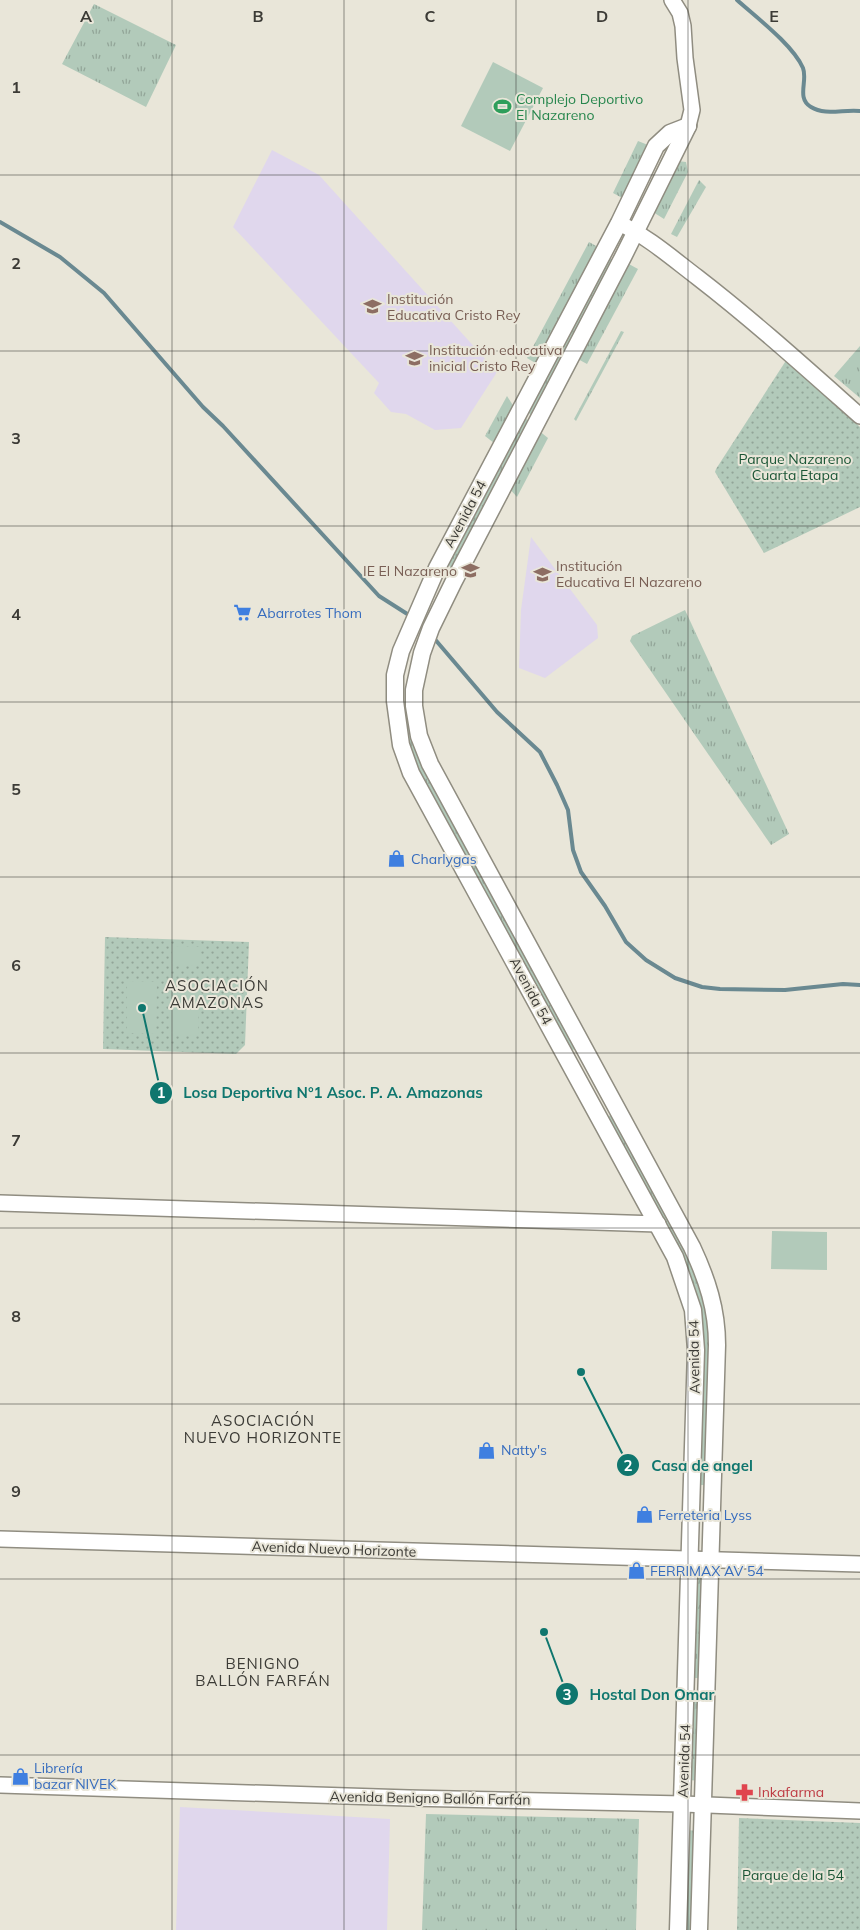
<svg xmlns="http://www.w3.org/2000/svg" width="860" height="1930" font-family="Mulish,sans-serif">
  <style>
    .education { fill: #e0d7ed }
    .grass { fill: url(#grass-tufts) }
    .park { fill: url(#park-dots) }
    .pitch { fill: #b2caba }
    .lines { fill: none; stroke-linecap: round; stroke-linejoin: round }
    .stream { stroke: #6a8991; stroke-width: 4 }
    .tertiary-casing { stroke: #908d81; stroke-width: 18 }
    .secondary-casing { stroke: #908d81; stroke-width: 19 }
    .tertiary { stroke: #fff; stroke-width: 15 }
    .secondary { stroke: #fff; stroke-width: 16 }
    .grid { fill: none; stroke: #3c3b36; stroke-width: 1; stroke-opacity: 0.55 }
    .labels { text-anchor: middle; stroke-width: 4; stroke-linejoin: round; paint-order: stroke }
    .leisure-label { font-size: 14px; fill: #27864d; stroke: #e9e6d9; text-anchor: start }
    .education-label { font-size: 14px; fill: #785e54; stroke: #e9e6d9; text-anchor: start }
    .park-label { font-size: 14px; fill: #1a5535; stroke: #e9e6d9 }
    .street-label { font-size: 14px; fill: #3c3b36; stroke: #e9e6d9 }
    .shop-label { font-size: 14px; fill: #366cbe; stroke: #e9e6d9; text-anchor: start }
    .health-label { font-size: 14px; fill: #be3a42; stroke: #e9e6d9; text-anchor: start }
    .neighbourhood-label { font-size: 15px; letter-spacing: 1px; fill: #3c3b36; stroke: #e9e6d9 }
    .grid-label { font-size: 16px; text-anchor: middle; font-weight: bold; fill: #3c3b36; stroke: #e9e6d9; stroke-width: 4; stroke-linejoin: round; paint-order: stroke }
    .leader { fill: none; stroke: #0f766e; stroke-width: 2 }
    .callout-dot { fill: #0f766e; stroke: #e9e6d9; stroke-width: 2 }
    .mark-label { font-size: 15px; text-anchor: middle; font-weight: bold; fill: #fff }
    .callout-label { font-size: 15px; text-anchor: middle; font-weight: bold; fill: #0f766e; stroke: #e9e6d9; stroke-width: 4; stroke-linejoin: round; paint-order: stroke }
  </style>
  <defs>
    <pattern id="grass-tufts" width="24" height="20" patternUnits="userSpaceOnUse" patternTransform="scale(1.25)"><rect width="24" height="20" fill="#b2caba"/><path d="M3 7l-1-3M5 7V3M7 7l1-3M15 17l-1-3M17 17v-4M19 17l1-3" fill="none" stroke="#92a598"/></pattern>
    <pattern id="park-dots" width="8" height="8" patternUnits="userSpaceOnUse" patternTransform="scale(1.25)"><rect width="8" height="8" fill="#b2caba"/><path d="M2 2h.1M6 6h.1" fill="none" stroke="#92a598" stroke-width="1.8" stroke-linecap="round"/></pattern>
  </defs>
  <rect width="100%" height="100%" fill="#e9e6d9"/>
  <g class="education">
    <polygon points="272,150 319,175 497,372 461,428 435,430 406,414 391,412 374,393 379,383 233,227"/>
    <polygon points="531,537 597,625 598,638 545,678 519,668 521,610"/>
    <polygon points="180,1807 390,1819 387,1930 176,1930"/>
  </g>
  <g class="grass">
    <polygon points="94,4 176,45 146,107 62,64"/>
    <polygon points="638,141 648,145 624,199 613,193"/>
    <polygon points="678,161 686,162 688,172 664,219 653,212"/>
    <polygon points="699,180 706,187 677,237 671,234"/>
    <polygon points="589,242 598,247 537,364 527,358"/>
    <polygon points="608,257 614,261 532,416 527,411"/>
    <polygon points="627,263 638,269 587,364 576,358"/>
    <polygon points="621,331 624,332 576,421 574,419"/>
    <polygon points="860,346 860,398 834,376"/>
    <polygon points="507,396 514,407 494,443 485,436"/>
    <polygon points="524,416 529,422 454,568 451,568 448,564"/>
    <polygon points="538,430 548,438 517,497 508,487"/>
    <polygon points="685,610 789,834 771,845 630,641 632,636"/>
    <polygon points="403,702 407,702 578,1049 571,1050 417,769 408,745"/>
    <polygon points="613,1114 699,1275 709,1320 706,1485 698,1485 702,1337 607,1117"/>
    <polygon points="695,1572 704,1573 701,1678 692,1678"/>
    <polygon points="693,1690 701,1691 699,1781 691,1780"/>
    <polygon points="426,1814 639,1819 636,1930 422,1930"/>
    <polygon points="688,1830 696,1831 693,1930 684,1930"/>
  </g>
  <g class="park">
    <polygon points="787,359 860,427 860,507 764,553 715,472 716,469"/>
    <polygon points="105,937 249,942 245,1045 236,1054 103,1049"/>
    <polygon points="739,1818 860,1823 860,1930 737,1930"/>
  </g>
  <g class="pitch">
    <polygon points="493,62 543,88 510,151 461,126"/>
    <polygon points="172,946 201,947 200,966 171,965"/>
    <polygon points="127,981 157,982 156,1034 127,1033"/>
    <polygon points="170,986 199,987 198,1036 169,1035"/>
    <polygon points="772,1231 827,1232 827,1270 771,1269"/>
  </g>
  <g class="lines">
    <g class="stream">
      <path d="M737 0C756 17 793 45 803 68 808 81 796 98 811 107 825 116 844 109 860 111"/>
      <polyline points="0,222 60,257 104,293 203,407 223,426 379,596 412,617"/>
      <polyline points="433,637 497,712 540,752 557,785 568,810 573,850 581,872 605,906 626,942 646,960 675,978 702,987 720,989 785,990 843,984 860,985"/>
    </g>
    <defs>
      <g id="tertiary">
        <polyline points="672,0 680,13 683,26 685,58 692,110 688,126"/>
        <path d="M619 223C648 237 672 258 697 277 754 321 807 369 860 416"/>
        <polyline points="0,1203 658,1224"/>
        <polyline points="0,1539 860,1564"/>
        <polyline points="0,1785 409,1798 683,1804 860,1811"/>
      </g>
      <g id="secondary">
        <path d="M688 126 623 257 454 581 431 628 422 653 414 690V706L419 736 430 764 692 1247C707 1279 717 1309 717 1345L699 1930"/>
        <polyline points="678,1930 696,1350 693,1310 675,1257 411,773 401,745 395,701 395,675 401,651 437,568 619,223 656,146 670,133 688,126"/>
      </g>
    </defs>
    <use href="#tertiary" class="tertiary-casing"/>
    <use href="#secondary" class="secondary-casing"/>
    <use href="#tertiary" class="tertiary"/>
    <use href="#secondary" class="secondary"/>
  </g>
  <path class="grid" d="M172 0V1930M344 0V1930M516 0V1930M688 0V1930M0 175H860M0 351H860M0 526H860M0 702H860M0 877H860M0 1053H860M0 1228H860M0 1404H860M0 1579H860M0 1755H860"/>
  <defs>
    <symbol id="stadium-bare" viewBox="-9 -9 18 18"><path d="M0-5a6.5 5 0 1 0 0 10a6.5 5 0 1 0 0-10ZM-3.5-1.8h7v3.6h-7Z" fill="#2e9e5b" stroke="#e9e6d9" stroke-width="2.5" paint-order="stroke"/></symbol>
    <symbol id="school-bare" viewBox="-9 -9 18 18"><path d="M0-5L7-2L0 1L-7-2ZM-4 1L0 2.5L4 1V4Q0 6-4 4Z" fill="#8d6e63" stroke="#e9e6d9" stroke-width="2.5" paint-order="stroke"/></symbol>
    <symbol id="supermarket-bare" viewBox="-9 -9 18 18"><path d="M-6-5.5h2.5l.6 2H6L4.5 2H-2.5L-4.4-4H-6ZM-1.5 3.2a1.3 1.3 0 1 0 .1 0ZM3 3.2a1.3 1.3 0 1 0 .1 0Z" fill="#3f7fe0" stroke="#e9e6d9" stroke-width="2.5" paint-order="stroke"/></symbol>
    <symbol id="shop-bare" viewBox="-9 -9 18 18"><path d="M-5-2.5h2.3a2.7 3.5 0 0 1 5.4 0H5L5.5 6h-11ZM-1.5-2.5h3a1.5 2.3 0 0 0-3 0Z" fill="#3f7fe0" stroke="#e9e6d9" stroke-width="2.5" paint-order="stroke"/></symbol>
    <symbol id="pharmacy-bare" viewBox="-9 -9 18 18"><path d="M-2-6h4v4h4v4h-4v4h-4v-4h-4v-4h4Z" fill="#e0444e" stroke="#e9e6d9" stroke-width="2.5" paint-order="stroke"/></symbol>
  </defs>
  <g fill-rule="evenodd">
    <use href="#stadium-bare" x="490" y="94" width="25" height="25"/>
    <use href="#school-bare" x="360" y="294" width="25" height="25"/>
    <use href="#school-bare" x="402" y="346" width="25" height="25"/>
    <use href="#school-bare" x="458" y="558" width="25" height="25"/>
    <use href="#school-bare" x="530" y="562" width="25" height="25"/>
    <use href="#supermarket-bare" x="230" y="600" width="25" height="25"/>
    <use href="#shop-bare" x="384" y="846" width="25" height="25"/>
    <use href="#shop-bare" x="474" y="1438" width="25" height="25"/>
    <use href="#shop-bare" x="632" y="1502" width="25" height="25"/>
    <use href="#shop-bare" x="624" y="1558" width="25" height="25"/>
    <use href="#shop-bare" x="8" y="1764" width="25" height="25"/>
    <use href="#pharmacy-bare" x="732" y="1780" width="25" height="25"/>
  </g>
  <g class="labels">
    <g class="leisure-label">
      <text x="516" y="104">Complejo Deportivo<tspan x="516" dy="16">El Nazareno</tspan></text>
    </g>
    <g class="education-label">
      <text x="387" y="304">Institución<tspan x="387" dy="16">Educativa Cristo Rey</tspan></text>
      <text x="429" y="355">Institución educativa<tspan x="429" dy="16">inicial Cristo Rey</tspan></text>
      <text x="556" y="571">Institución<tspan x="556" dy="16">Educativa El Nazareno</tspan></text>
      <text x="457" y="576" text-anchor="end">IE El Nazareno</text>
    </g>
    <g class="park-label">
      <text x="795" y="464">Parque Nazareno<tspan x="795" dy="16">Cuarta Etapa</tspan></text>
      <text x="793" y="1880">Parque de la 54</text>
    </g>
    <g class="street-label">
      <text transform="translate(465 514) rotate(-62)" y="5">Avenida 54</text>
      <text transform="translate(531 991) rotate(62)" y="5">Avenida 54</text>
      <text transform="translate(694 1357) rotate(-91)" y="5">Avenida 54</text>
      <text transform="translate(334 1549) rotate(2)" y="5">Avenida Nuevo Horizonte</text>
      <text transform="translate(684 1761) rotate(-88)" y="5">Avenida 54</text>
      <text transform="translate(430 1798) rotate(1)" y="5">Avenida Benigno Ballón Farfán</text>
    </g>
    <g class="shop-label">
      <text x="257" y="618">Abarrotes Thom</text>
      <text x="411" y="864">Charlygas</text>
      <text x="501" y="1455">Natty's</text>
      <text x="658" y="1520">Ferreteria Lyss</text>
      <text x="650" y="1576">FERRIMAX AV 54</text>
      <text x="34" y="1773">Librería<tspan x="34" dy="16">bazar NIVEK</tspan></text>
    </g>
    <g class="health-label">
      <text x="758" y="1797">Inkafarma</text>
    </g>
    <g class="neighbourhood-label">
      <text x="217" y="991">ASOCIACIÓN<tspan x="217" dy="17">AMAZONAS</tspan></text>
      <text x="263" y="1426">ASOCIACIÓN<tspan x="263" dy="17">NUEVO HORIZONTE</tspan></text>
      <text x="263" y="1669">BENIGNO<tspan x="263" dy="17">BALLÓN FARFÁN</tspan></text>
    </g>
  </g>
  <g class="grid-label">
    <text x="86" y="22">A</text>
    <text x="258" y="22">B</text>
    <text x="430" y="22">C</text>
    <text x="602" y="22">D</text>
    <text x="774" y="22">E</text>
    <text x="16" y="93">1</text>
    <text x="16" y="269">2</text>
    <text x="16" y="444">3</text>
    <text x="16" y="620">4</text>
    <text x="16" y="795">5</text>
    <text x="16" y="971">6</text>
    <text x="16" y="1146">7</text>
    <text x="16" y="1322">8</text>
    <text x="16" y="1497">9</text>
  </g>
  <path class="leader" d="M142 1008L161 1093M581 1372L628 1465M544 1632L567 1694"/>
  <g class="callout-dot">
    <circle cx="142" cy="1008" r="5"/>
    <circle cx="581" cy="1372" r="5"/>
    <circle cx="544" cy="1632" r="5"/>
    <circle cx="161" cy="1093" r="12"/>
    <circle cx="628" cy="1465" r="12"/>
    <circle cx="567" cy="1694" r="12"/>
  </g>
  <g class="mark-label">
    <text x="161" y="1098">1</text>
    <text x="628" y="1471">2</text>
    <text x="567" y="1700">3</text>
  </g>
  <g class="callout-label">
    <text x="333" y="1098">Losa Deportiva N°1 Asoc. P. A. Amazonas</text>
    <text x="702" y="1471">Casa de angel</text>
    <text x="652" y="1700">Hostal Don Omar</text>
  </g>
</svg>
